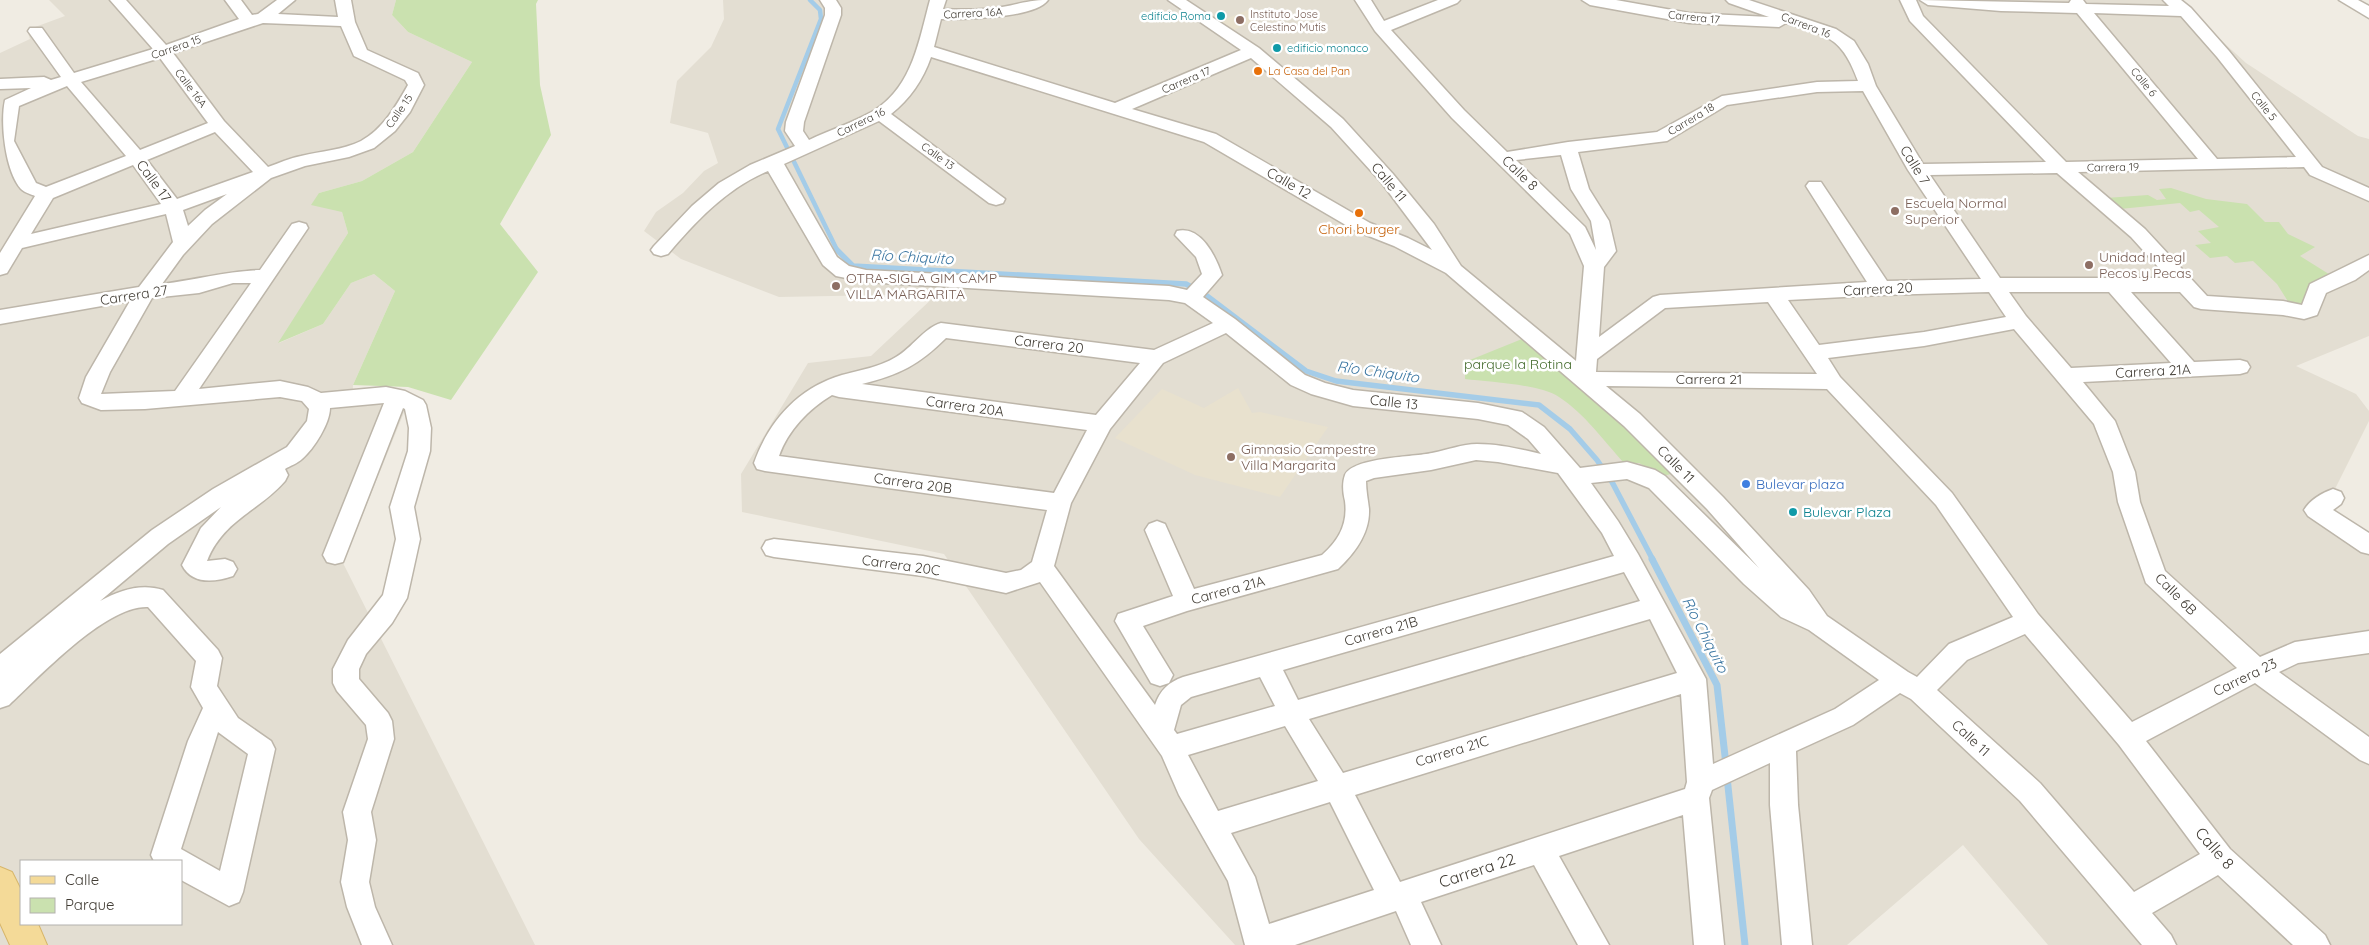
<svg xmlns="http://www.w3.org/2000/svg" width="2369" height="945" font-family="Quicksand,sans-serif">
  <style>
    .residential { fill: #e3ded2; fill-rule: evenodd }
    .education { fill: #e8e1ce }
    .green { fill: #cae1af }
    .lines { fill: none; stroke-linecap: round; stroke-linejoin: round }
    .stream-far2 { stroke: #a4cce8; stroke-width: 4.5 }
    .stream-far1 { stroke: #a4cce8; stroke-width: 5.5 }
    .stream { stroke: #a4cce8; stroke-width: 7 }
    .minor-casing { stroke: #bdb6aa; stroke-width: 3 }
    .primary-casing { stroke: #d7b66a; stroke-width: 2 }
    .minor { fill: #fff; fill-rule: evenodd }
    .primary { fill: #f4da98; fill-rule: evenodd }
    .culture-dot { fill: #0f9aa8; stroke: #fff; stroke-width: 2 }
    .education-dot { fill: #8d6e63; stroke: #fff; stroke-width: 2 }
    .food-dot { fill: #e8710a; stroke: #fff; stroke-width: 2 }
    .shop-dot { fill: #3f7fe0; stroke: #fff; stroke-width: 2 }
    .labels { text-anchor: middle; stroke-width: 5; stroke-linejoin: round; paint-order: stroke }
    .far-street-label { font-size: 11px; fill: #413c34; stroke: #fff }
    .far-education-label { font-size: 11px; fill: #785e54; stroke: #fff; text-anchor: start }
    .far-culture-label { font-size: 11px; fill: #0d838f; stroke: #fff; text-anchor: end }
    .far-food-label { font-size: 11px; fill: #c56008; stroke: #fff; text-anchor: start }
    .street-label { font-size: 14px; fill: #413c34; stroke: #fff }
    .education-label { font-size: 14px; fill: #785e54; stroke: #fff; text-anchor: start }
    .food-label { font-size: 14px; fill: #c56008; stroke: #fff }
    .park-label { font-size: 14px; fill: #456c2e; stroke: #fff }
    .shop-label { font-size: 14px; fill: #366cbe; stroke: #fff; text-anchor: start }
    .culture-label { font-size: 14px; fill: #0d838f; stroke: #fff; text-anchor: start }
    .water-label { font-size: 15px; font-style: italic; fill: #3975a1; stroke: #fff }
    .near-street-label { font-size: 16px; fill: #413c34; stroke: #fff }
  </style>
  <rect width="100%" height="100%" fill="#f0ece3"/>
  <g class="residential">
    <path d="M49 0H396L392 15 408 32 472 62 413 152 362 181 319 193 342 212 348 233 279 343 323 324 351 283 374 274 395 291 353 385 352 405H407L343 563 535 945H0V53L30 39 27 30 65 16ZM21 861H181V924H21Z"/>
    <polygon points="723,0 2177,0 2246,63 2358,136 2369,139 2369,336 2296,366 2356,394 2369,411 2369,421 2324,511 2369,541 2369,945 2048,945 1963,845 1847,945 1235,945 1139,839 944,554 742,512 741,474 808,363 871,356 937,294 779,297 681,259 644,231 656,212 683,193 704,171 718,163 708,133 670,123 677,81 711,47 724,19"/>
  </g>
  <g class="education">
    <polygon points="1248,10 1262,18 1231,31 1218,22"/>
    <polygon points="1238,388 1252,413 1260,412 1328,427 1280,497 1195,475 1115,438 1162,389 1204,408"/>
  </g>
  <g class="green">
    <polygon points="396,0 538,0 536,4 540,85 551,135 500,224 538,272 451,400 408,387 353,385 395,291 374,274 351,283 323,324 278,343 348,233 342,212 311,205 319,193 362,181 413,152 472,62 408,32 392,15"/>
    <polygon points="2171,188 2206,199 2247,204 2265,222 2279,222 2288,234 2315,247 2300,256 2332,276 2304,308 2289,303 2277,284 2253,261 2235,263 2227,256 2210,258 2195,245 2211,243 2198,231 2219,227 2199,210 2190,212 2180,203 2120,209 2106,198 2148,195 2157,200 2166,199 2159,189"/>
    <path d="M1522 339 1646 445 1671 474 1662 476 1639 463H1624C1604 441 1584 413 1559 397 1540 384 1489 382 1465 379V362Z"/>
  </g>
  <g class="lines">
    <polyline class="stream-far2" points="810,0 820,10 821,19 778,129 837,250"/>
    <polyline class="stream-far1" points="836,249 853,266 1186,284 1207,296 1306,371 1336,381 1539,405 1570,429 1597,460 1612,482 1653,560"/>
    <g class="stream">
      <polyline points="1652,559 1717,685 1726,765"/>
      <polyline points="1727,777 1745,945"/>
    </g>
    <defs>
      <g id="minor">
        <path d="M110 0H126L166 45 239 19 225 0H241L252 15 258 14 277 0H295L278 14 338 17 335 0H351L355 22 367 50 418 73 424 85 410 112 395 131 374 148 349 157 305 166 271 178 212 224 183 255 162 284C195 280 227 271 260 270L292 224 299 222 306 224 308 228 199 389 280 381 308 387 321 393 386 387 405 391 423 400 426 405 431 428 430 451 414 507 420 539 407 598 392 623 366 654 359 669V679L388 713 392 721 394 739 371 812 376 840 369 882 375 907 392 945H362L347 907 341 882 348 840 343 812 368 739 366 725 337 691 333 683V669L348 640 383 595 396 539 390 507 408 451 409 428 405 409 403 408 343 562 335 564 327 562 323 555 384 403 330 408C330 423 314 449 302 459 298 463 290 466 285 469L288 475 285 481C259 511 223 520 207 561L225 559 233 562 237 569 233 576C215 582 192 585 182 565L201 528 221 507 168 544 100 601C120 590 141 583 163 590L218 650 222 658 217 686 238 718 271 741 275 749 243 892 239 902 229 906 181 880V861H154L151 855 188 741 203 708 191 687 196 661 148 607C106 605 39 677 9 705L0 708V654L152 530 213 489 287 447 307 421 309 409 302 401 280 397 145 409 101 410 82 403 79 398 86 377 130 301 0 324V310L139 287 173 242 166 214 22 248 7 273 0 275V253L35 196C31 194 25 193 21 189 5 171 0 122 5 100L31 88 0 89V79L44 77 51 80 61 77 28 31 30 28H42L74 73 153 49ZM263 23 341 26 354 56 405 80 408 85C396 106 383 129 361 141 343 150 321 151 301 156 290 158 279 163 268 167L224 121 173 53ZM160 58 208 123 140 150 81 82ZM67 86 126 156 46 187 36 183 14 141 19 106ZM215 132 253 172 177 199 147 160ZM133 165 161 204 31 234 53 198ZM227 194 205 210 188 226 183 210ZM233 283H251L175 391 101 394 110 372 152 298 199 293ZM218 732 248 754 220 871 181 849Z"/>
        <path d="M820 0H836L841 8V15L804 122 803 131 809 140C830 130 855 122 875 110 913 85 919 40 930 0H946L943 9C963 10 983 10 1002 7 1020 4 1028 0 1048 0 1034 19 963 19 941 19L934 47 1115 103 1241 50 1168 0H1186L1259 48 1343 119 1393 174 1434 224 1461 266 1576 361 1584 266 1570 234 1452 118 1375 31 1355 0H1371L1384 21 1438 0H1460L1457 3 1391 30 1464 110 1507 152 1568 142 1657 132 1722 96 1817 82 1858 81C1842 37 1828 36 1786 23L1779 27 1689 23 1590 5 1582 0H1616L1689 13 1769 17 1729 3 1726 0H1749L1836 29 1854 41 1868 64 1876 86 1923 164 2046 162 1910 21 1900 0H1916L1923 16 2066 162 2198 159 2077 13 2001 11 1928 5 1920 0 2069 3 2071 0H2083L2086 4 2169 6 2163 0H2181L2191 8 2229 51 2322 167 2369 188V201L2310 175 2304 167 2078 172 2145 229 2207 296 2283 301 2302 305 2310 284 2369 255V270L2355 280 2326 293 2317 315 2304 319 2283 315 2201 309 2194 307 2180 292H2131L2194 362 2240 360 2247 362 2250 367 2247 372 2240 374 2083 382 2115 421 2135 472 2140 502 2165 571 2260 657 2295 642 2369 631V653L2298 663 2279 672 2369 737V764L2360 760 2255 683 2146 741 2230 849 2325 935 2330 945H2293L2218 875 2152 913 2171 935 2176 945H2142L2020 801 1911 699 1900 693 1853 725 1796 751 1798 805 1812 945H1782L1770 805V763L1712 790 1709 798 1724 945H1694L1683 815 1559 856 1609 945H1578L1534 865 1421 902 1441 945H1411L1396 911 1295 945H1245L1228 881 1179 795 1162 756 1040 582 1006 593 923 576 774 557 766 555 762 548 766 541 774 539 923 556 1006 573 1021 570 1032 562 1047 510 765 471 757 469 754 463C769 421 798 388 842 375 860 370 880 367 896 357 912 348 924 328 941 323L1154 350 1213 323 1185 303 1169 300 866 282 836 276 823 265 768 171C727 188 696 221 668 254L661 256 654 254 651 250 654 246 692 206 719 183 750 165 795 146 785 131 786 122 825 15V8ZM2094 13 2181 16 2217 57 2296 157 2217 159ZM931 57 1204 142 1356 231 1394 246 1446 273 1624 426 1707 509 1759 568 1665 476 1655 470 1627 462 1580 468 1544 427 1522 412 1478 403 1353 390 1325 383 1305 375 1235 319 1203 297 1222 275C1216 257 1201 225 1177 231L1175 235 1196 257 1202 274 1187 290 1169 286 866 270 849 266 837 257 784 164 879 121 989 203 996 205 1003 203 1005 199 891 114C910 99 923 80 931 57ZM1251 58 1331 127 1381 182 1432 250 1408 238 1370 223 1216 134 1132 109ZM1863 91 1908 170 1981 279 1887 281 1821 182H1809L1806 186 1867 282 1660 295 1653 297 1599 337 1604 267 1616 251 1609 221 1589 189 1578 152 1667 141 1727 105 1817 92ZM1561 155 1571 189 1591 221 1596 250 1585 227 1516 160ZM2057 173 2131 237 2168 278H2000L1930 175ZM1989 292 2006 317 1924 332 1819 345 1788 300 1881 295ZM2009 292H2109L2171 363 2071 368 2026 316ZM1768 302 1817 374 1596 372 1597 359 1665 308ZM2014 329 2094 424 2113 472 2118 502 2146 583 2237 668 2132 722 2038 614 1952 493 1840 377 1828 358 1924 346ZM1226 333 1291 385 1311 394 1353 406 1478 419 1508 425 1528 439 1541 454C1520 449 1499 444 1477 444 1462 444 1448 450 1432 453 1415 457 1353 457 1345 475 1342 483 1343 493 1345 501 1348 524 1339 540 1322 555L1194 589 1165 524 1157 521 1149 524 1145 530 1173 596 1118 614 1115 621 1151 683 1160 686 1169 683 1173 675 1143 626 1187 611 1338 569C1355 553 1370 533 1369 509 1368 500 1366 491 1366 481L1374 478 1431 470 1476 460 1498 462 1558 473 1602 533 1614 556 1183 677C1169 682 1160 690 1155 705L1054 566 1071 503 1110 429 1163 363ZM946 338 1140 363 1096 415 862 384C899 375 919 365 946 338ZM1606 386 1827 389 1936 505 2013 617 1949 644 1917 677 1908 672 1827 616 1809 590 1723 497 1640 414ZM832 395 839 397 1087 430 1054 493 779 456C788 430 809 409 832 395ZM1627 479 1649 488 1744 584 1781 617 1809 630 1879 680 1835 709 1713 764 1706 679 1638 554 1618 521 1591 483ZM1624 572 1640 601 1298 700 1283 670ZM1650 619 1677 673 1343 773 1309 719ZM2025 634 2119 745 2200 854 2134 892 2040 783 1937 690 1967 660ZM1260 677 1275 706 1177 734 1174 730 1181 705 1191 697ZM1681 694 1687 782 1685 789 1400 882 1355 795ZM1285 726 1318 781 1218 811 1188 755ZM1330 802 1374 890 1269 924 1255 877 1231 833Z"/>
        <polygon points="2339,0 2358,0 2369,6 2369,18"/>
        <path d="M2333 489 2341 492 2344 498 2341 504 2333 510 2369 533V554L2361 552 2308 516 2304 510C2310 500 2322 493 2333 489Z"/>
      </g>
      <polygon id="primary" points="0,867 12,872 21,890 21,924 38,924 47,945 10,945 0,923"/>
    </defs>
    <use href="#minor" class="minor-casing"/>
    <use href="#primary" class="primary-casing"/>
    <use href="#minor" class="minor"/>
    <use href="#primary" class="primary"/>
  </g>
  <g class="culture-dot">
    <circle cx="1221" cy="16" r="5"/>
    <circle cx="1277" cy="48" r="5"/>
    <circle cx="1793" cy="512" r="5"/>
  </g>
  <g class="education-dot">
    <circle cx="1240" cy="20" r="5"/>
    <circle cx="1895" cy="211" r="5"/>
    <circle cx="2089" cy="265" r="5"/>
    <circle cx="836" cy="286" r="5"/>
    <circle cx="1231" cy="457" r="5"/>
  </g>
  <g class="food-dot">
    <circle cx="1258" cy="71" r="5"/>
    <circle cx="1359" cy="213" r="5"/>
  </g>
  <circle class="shop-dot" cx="1746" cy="484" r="5"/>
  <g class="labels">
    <g class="far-street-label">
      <text transform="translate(973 13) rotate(-3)" y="4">Carrera 16A</text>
      <text transform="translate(1694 17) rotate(6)" y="4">Carrera 17</text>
      <text transform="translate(1806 25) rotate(21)" y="4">Carrera 16</text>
      <text transform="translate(176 47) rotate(-19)" y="4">Carrera 15</text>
      <text transform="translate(1186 80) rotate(-23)" y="4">Carrera 17</text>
      <text transform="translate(2144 82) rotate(50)" y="4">Calle 6</text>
      <text transform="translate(191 88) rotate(53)" y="4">Calle 16A</text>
      <text transform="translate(2264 106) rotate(51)" y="4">Calle 5</text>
      <text transform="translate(399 111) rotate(-55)" y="4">Calle 15</text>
      <text transform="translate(1691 119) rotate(-31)" y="4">Carrera 18</text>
      <text transform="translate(861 122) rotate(-26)" y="4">Carrera 16</text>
      <text transform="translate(938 156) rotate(36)" y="4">Calle 13</text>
      <text transform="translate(2113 167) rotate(-1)" y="4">Carrera 19</text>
    </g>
    <g class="far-education-label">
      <text x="1250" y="18">Instituto Jose<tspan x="1250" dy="13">Celestino Mutis</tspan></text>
    </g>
    <g class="far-culture-label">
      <text x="1211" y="20">edificio Roma</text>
      <text x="1287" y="52" text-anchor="start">edificio monaco</text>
    </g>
    <g class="far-food-label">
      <text x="1268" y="75">La Casa del Pan</text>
    </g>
    <g class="street-label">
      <text transform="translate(1915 165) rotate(58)" y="5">Calle 7</text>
      <text transform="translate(1520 173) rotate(44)" y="5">Calle 8</text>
      <text transform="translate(154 181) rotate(54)" y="5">Calle 17</text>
      <text transform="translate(1389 182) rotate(50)" y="5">Calle 11</text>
      <text transform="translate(1289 183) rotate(30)" y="5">Calle 12</text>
      <text transform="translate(1878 289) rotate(-3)" y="5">Carrera 20</text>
      <text transform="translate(134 295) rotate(-9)" y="5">Carrera 27</text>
      <text transform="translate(1049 344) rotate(7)" y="5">Carrera 20</text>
      <text transform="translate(2153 371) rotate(-3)" y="5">Carrera 21A</text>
      <text x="1709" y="384">Carrera 21</text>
      <text transform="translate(1394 402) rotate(6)" y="5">Calle 13</text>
      <text transform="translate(965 406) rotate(8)" y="5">Carrera 20A</text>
      <text transform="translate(1676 464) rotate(45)" y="5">Calle 11</text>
      <text transform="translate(913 483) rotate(8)" y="5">Carrera 20B</text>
      <text transform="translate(901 565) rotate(8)" y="5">Carrera 20C</text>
      <text transform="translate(1228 590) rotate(-15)" y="5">Carrera 21A</text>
      <text transform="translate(2176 594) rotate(45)" y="5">Calle 6B</text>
      <text transform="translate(1381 631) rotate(-16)" y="5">Carrera 21B</text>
      <text transform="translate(2245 677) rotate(-26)" y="5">Carrera 23</text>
      <text transform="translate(1971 738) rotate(43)" y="5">Calle 11</text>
      <text transform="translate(1452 751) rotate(-17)" y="5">Carrera 21C</text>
    </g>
    <g class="education-label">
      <text x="1905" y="208">Escuela Normal<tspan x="1905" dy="16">Superior</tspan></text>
      <text x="2099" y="262">Unidad Integl<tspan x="2099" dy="16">Pecos y Pecas</tspan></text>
      <text x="846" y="283">OTRA-SIGLA GIM CAMP<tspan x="846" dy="16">VILLA MARGARITA</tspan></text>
      <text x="1241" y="454">Gimnasio Campestre<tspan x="1241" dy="16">Villa Margarita</tspan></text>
    </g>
    <g class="food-label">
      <text x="1359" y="234">Chori burger</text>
    </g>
    <g class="park-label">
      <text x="1518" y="369">parque la Rotina</text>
    </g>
    <g class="shop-label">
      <text x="1756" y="489">Bulevar plaza</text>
    </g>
    <g class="culture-label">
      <text x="1803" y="517">Bulevar Plaza</text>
    </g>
    <g class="water-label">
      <text transform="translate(912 257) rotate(3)" y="5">Río Chiquito</text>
      <text transform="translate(1378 372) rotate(8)" y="5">Río Chiquito</text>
      <text transform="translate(1705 635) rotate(63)" y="5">Río Chiquito</text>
    </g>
    <g class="near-street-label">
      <text transform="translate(2215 848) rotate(49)" y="6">Calle 8</text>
      <text transform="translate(1477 870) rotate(-18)" y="6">Carrera 22</text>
    </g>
  </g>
  <rect x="20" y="860" width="162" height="65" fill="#ffffff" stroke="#b3b1ae"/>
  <rect x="30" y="876" width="25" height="8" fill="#f4da98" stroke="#b3b1ae"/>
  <text x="65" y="885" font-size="15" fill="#413c34">Calle</text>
  <rect x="30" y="898" width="25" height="15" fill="#cae1af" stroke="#b3b1ae"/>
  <text x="65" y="910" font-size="15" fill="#413c34">Parque</text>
</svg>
